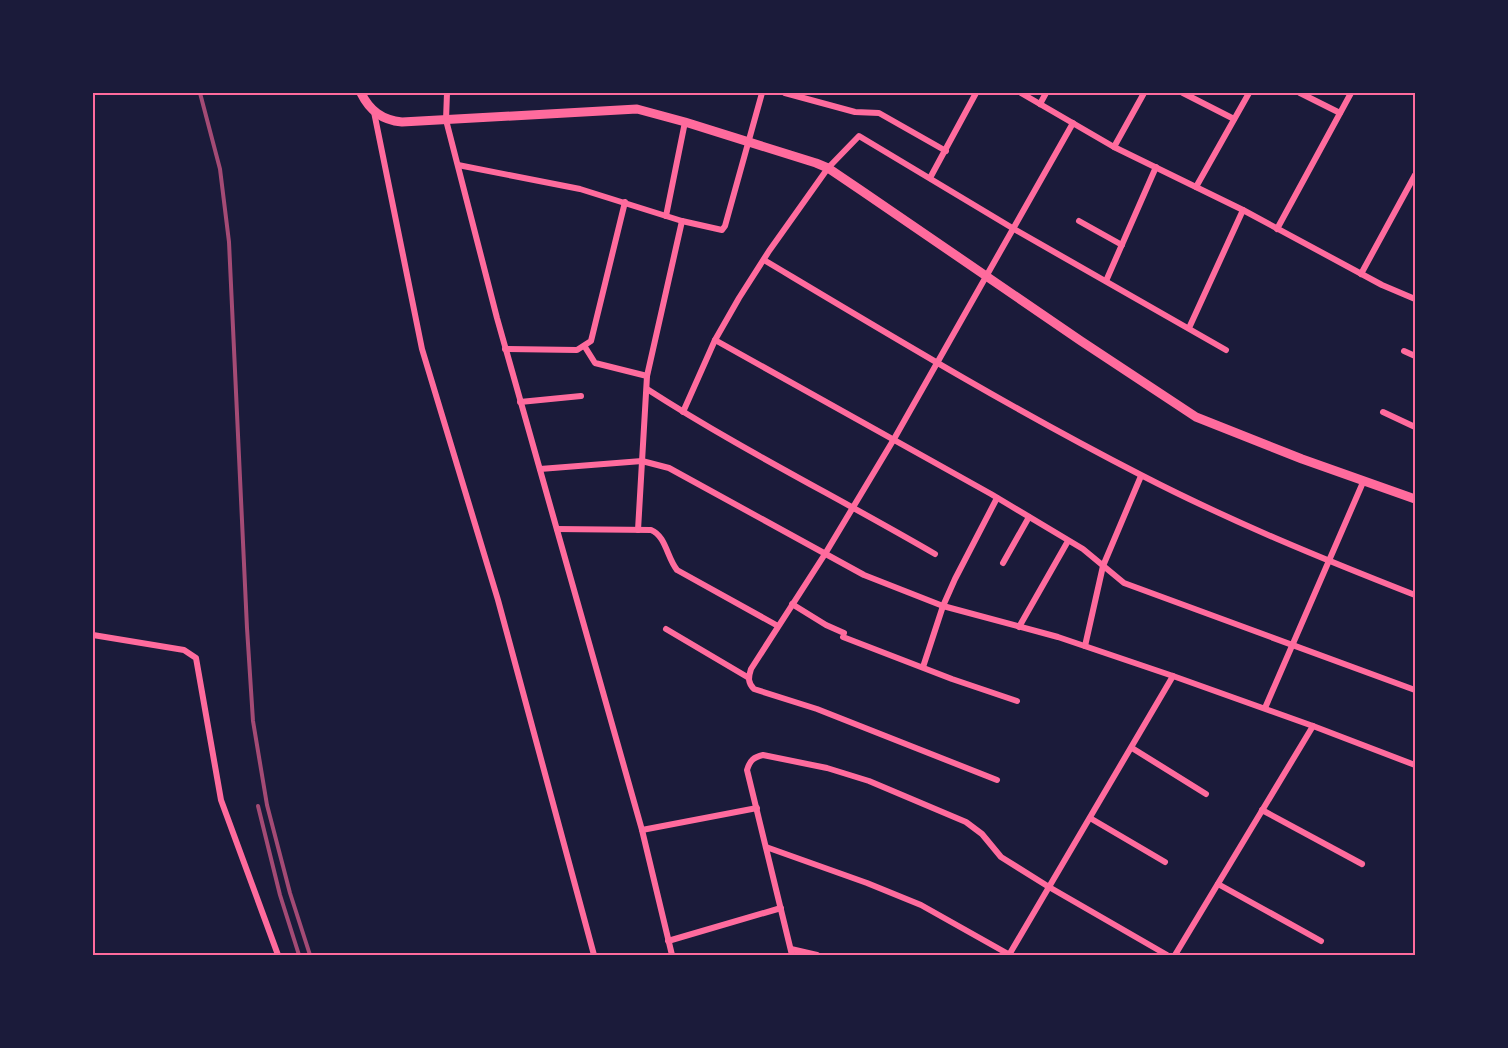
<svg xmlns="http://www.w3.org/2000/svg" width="1508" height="1048" font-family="Raleway,sans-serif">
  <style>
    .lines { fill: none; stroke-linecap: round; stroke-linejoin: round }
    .minor { stroke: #ff6b9d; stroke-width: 6 }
    .tertiary { stroke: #ff6b9d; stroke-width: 9 }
    .rail { stroke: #a44b75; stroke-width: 4 }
    .neatline { fill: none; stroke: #ff6b9d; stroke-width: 2 }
  </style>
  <rect width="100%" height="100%" fill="#1b1b3a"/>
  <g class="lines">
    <g class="minor">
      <polyline points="447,93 446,120 497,318 642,830 672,955"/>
      <polyline points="785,93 855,112 879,113 946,151"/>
      <polyline points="1021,93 1114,147 1243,210 1382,285 1415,299"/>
      <polyline points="1183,93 1234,119"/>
      <polyline points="1300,93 1340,113"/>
      <polyline points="1040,104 1046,93"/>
      <polyline points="374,112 422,349 498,600 594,955"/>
      <polyline points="1114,147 1144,93"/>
      <polyline points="458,165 580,189 682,221 722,230 725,226 762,93"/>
      <polyline points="930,178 976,93"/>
      <polyline points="1196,187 1249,93"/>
      <polyline points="666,216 685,122"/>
      <polyline points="1079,221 1122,245"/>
      <polyline points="1277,229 1351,93"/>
      <path d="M764 260C888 334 1012 409 1141 475 1230 521 1323 559 1415 595"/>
      <polyline points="1361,274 1415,175"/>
      <polyline points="1106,281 1156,167"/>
      <polyline points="1189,328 1243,210"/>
      <polyline points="715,340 991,494 1083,549 1124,583 1415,690"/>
      <polyline points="585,347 595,363 647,376"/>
      <polyline points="505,349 577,350 591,341 625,202"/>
      <polyline points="1404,351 1415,356"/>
      <path d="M647 389C740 449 839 498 935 554"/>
      <polyline points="520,402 581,396"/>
      <polyline points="683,412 715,340 739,298 769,251 828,168 859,136 1014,229 1226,350"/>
      <polyline points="1383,412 1415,427"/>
      <polyline points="540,469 642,461 669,468 864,575 943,606 1058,637 1173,676 1313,726 1415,765"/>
      <path d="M557 529 651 530C666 536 667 558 677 570L778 626"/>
      <polyline points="638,530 647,376 682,221"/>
      <polyline points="1003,563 1029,517"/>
      <polyline points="792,604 826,625 844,633"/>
      <polyline points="1019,627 1068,541"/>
      <polyline points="666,629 749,678"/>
      <polyline points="93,635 184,650 196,658 221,800 278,955"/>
      <polyline points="843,637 952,679 1017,701"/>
      <polyline points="1085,646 1103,566 1141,476"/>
      <polyline points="923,667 943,606 955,579 997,498"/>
      <polyline points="1265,708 1364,480"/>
      <polyline points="1132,748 1206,794"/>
      <path d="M997 780 817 709 754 689C748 683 748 678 751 669L825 554 894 439 1073 123"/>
      <polyline points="1262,810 1362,864"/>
      <polyline points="1090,818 1165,862"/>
      <polyline points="642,830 757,808"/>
      <polyline points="766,847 867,883 921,905 1010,955"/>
      <polyline points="1218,884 1321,941"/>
      <polyline points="668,941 781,908"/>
      <polyline points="791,949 817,955"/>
      <path d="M792 955 747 770C750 760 754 757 763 755L827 768 869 781 966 822 982 834 1001 857 1049 887 1167 955"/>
      <polyline points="1009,955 1173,676"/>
      <polyline points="1175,955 1313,726"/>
    </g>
    <path class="tertiary" d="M361 93C370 111 382 120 402 122L637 109 685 122 816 163 828 168 862 191 1081 341 1196 417 1302 459 1415 499"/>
    <g class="rail">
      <polyline points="200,93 220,169 229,242 247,628 253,721 267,805 290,893 310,955"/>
      <polyline points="258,806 280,895 299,955"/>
    </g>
  </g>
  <rect width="1508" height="1048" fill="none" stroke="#1b1b3a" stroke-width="189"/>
  <rect x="94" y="94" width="1320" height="860" class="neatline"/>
</svg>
